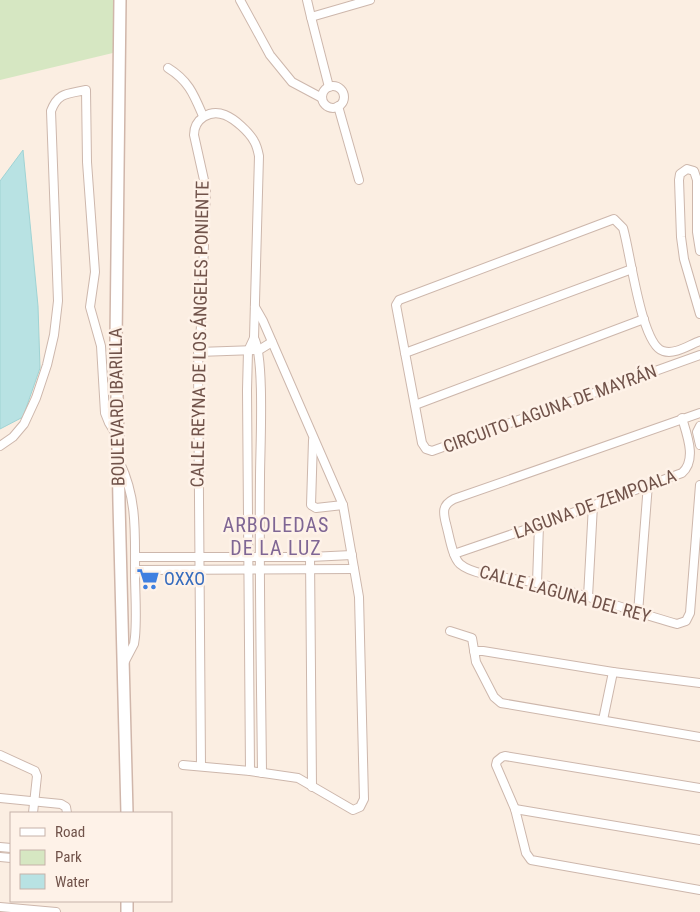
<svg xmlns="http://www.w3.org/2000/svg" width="700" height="912" font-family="'Roboto Condensed',sans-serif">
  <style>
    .green { fill: #d6e7c2 }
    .water { fill: #b8e2e3; stroke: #9fd3d4 }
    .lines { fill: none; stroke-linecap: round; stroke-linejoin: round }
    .street-casing { stroke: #cdb7ac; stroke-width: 10 }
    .secondary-casing { stroke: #d0b6aa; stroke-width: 14 }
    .street { stroke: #fff; stroke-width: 8 }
    .secondary { stroke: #fff; stroke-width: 11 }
    .labels { text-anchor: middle; stroke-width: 5; stroke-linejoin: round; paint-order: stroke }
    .street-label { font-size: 18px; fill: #71534a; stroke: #fef2e8 }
    .shop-label { font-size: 18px; fill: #366cbe; stroke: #fef2e8; text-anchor: start }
    .quarter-label { font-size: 20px; letter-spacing: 1px; fill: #7f6694; stroke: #fef2e8 }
  </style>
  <rect width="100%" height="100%" fill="#fbeee2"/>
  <polygon class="green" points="0,0 119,0 117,52 0,80"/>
  <polygon class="water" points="23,150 38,306 40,368 23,417 0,429 0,181"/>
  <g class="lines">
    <defs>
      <g id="street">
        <polyline points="240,0 270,55 292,82 322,98"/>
        <polyline points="307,0 311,17"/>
        <path d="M168 68C189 81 194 95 203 116"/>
        <circle cx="333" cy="97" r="11"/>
        <polyline points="329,87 311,17 370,0"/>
        <polyline points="338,106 359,180"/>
        <polyline points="700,251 697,232 697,180 694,171 687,169 680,174 679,180 681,237 684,259 700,314"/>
        <path d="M254 338C265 358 260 450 260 477 259 576 261 674 262 773"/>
        <path d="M700 341C689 345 675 355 663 351 641 345 630 250 623 228L614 219 399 300 396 305 422 443 426 449 432 451 700 355"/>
        <polyline points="198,352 259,350 272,342"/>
        <polyline points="405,353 632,269"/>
        <polyline points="415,405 644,319"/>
        <path d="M700 413 454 499C442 505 443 512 446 524 449 534 452 557 460 564 475 577 517 578 537 583 585 594 631 611 677 624L686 621 690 613 700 485"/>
        <polyline points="700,426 697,432 700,445"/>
        <polyline points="313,440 311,505 316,508 343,505"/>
        <path d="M0 446 13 437 24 424 36 398 47 365 54 335 58 301 51 111C58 92 68 94 86 90L87 162 95 272 90 307 101 346 105 413 109 423 117 436"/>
        <path d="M120 463C137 498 135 533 135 572 135 593 137 615 135 637L134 644 124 663"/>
        <path d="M454 554 539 525 682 473C697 460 687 435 682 418"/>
        <polyline points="135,557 310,557 352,555"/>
        <polyline points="310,557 312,787"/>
        <polyline points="135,570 354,569"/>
        <polyline points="537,583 539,525"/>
        <polyline points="588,597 593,505"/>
        <polyline points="638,613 648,484"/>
        <polyline points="450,631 472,638 476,662 494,697 501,703 700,737"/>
        <polyline points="474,651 483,651 613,672 700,683"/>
        <polyline points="603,720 613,672"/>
        <polyline points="0,755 35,771 37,776 33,813"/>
        <polyline points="183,765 250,771 298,778 353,810 360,807 364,799 359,597 343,505 263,321 255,307"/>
        <path d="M201 766 198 365 201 326 206 189 194 135C194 119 210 109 225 115 235 119 249 132 254 141 257 146 258 151 259 156L254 338 248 351 247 390 250 771"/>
        <polyline points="700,788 505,756 502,757 497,761 496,765 515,809 526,853 531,860 700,890"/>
        <polyline points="0,798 61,804 66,807 67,813"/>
        <polyline points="515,809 700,840"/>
        <polyline points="0,847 11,848"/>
        <polyline points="0,857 11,858"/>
        <polyline points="0,907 56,912"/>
      </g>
      <g id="secondary">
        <polyline points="120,0 116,341 119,503 127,813"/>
        <polyline points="127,912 127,901"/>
      </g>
    </defs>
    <use href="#street" class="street-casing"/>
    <use href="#secondary" class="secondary-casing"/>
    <use href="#street" class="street"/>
    <use href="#secondary" class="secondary"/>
  </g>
  <defs>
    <symbol id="supermarket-bare" viewBox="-9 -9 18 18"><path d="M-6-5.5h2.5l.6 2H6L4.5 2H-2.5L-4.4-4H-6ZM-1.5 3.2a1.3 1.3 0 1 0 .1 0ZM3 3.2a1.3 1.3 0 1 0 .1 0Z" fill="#3f7fe0" stroke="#fef2e8" stroke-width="2.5" paint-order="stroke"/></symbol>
  </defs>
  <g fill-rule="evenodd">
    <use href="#supermarket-bare" x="132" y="563" width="32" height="32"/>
  </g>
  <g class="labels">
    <g class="street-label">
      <text transform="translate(200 334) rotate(-89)" y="6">CALLE REYNA DE LOS ÁNGELES PONIENTE</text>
      <text transform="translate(117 407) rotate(-91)" y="6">BOULEVARD IBARILLA</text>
      <text transform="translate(550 409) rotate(-20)" y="6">CIRCUITO LAGUNA DE MAYRÁN</text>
      <text transform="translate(595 504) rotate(-20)" y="6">LAGUNA DE ZEMPOALA</text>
      <text transform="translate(565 594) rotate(15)" y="6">CALLE LAGUNA DEL REY</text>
    </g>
    <g class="shop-label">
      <text x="164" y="585">OXXO</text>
    </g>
    <g class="quarter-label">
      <text x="276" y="532">ARBOLEDAS<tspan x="276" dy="23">DE LA LUZ</tspan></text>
    </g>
  </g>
  <rect x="10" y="812" width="162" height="90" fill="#fef2e8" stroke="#c6b2a9"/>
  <rect x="20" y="828" width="25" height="8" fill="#ffffff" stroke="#c6b2a9"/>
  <text x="55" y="837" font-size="15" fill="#71534a">Road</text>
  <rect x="20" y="850" width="25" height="15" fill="#d6e7c2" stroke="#c6b2a9"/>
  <text x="55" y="862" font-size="15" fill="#71534a">Park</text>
  <rect x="20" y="874" width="25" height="15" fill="#b8e2e3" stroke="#c6b2a9"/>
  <text x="55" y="887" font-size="15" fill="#71534a">Water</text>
</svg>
